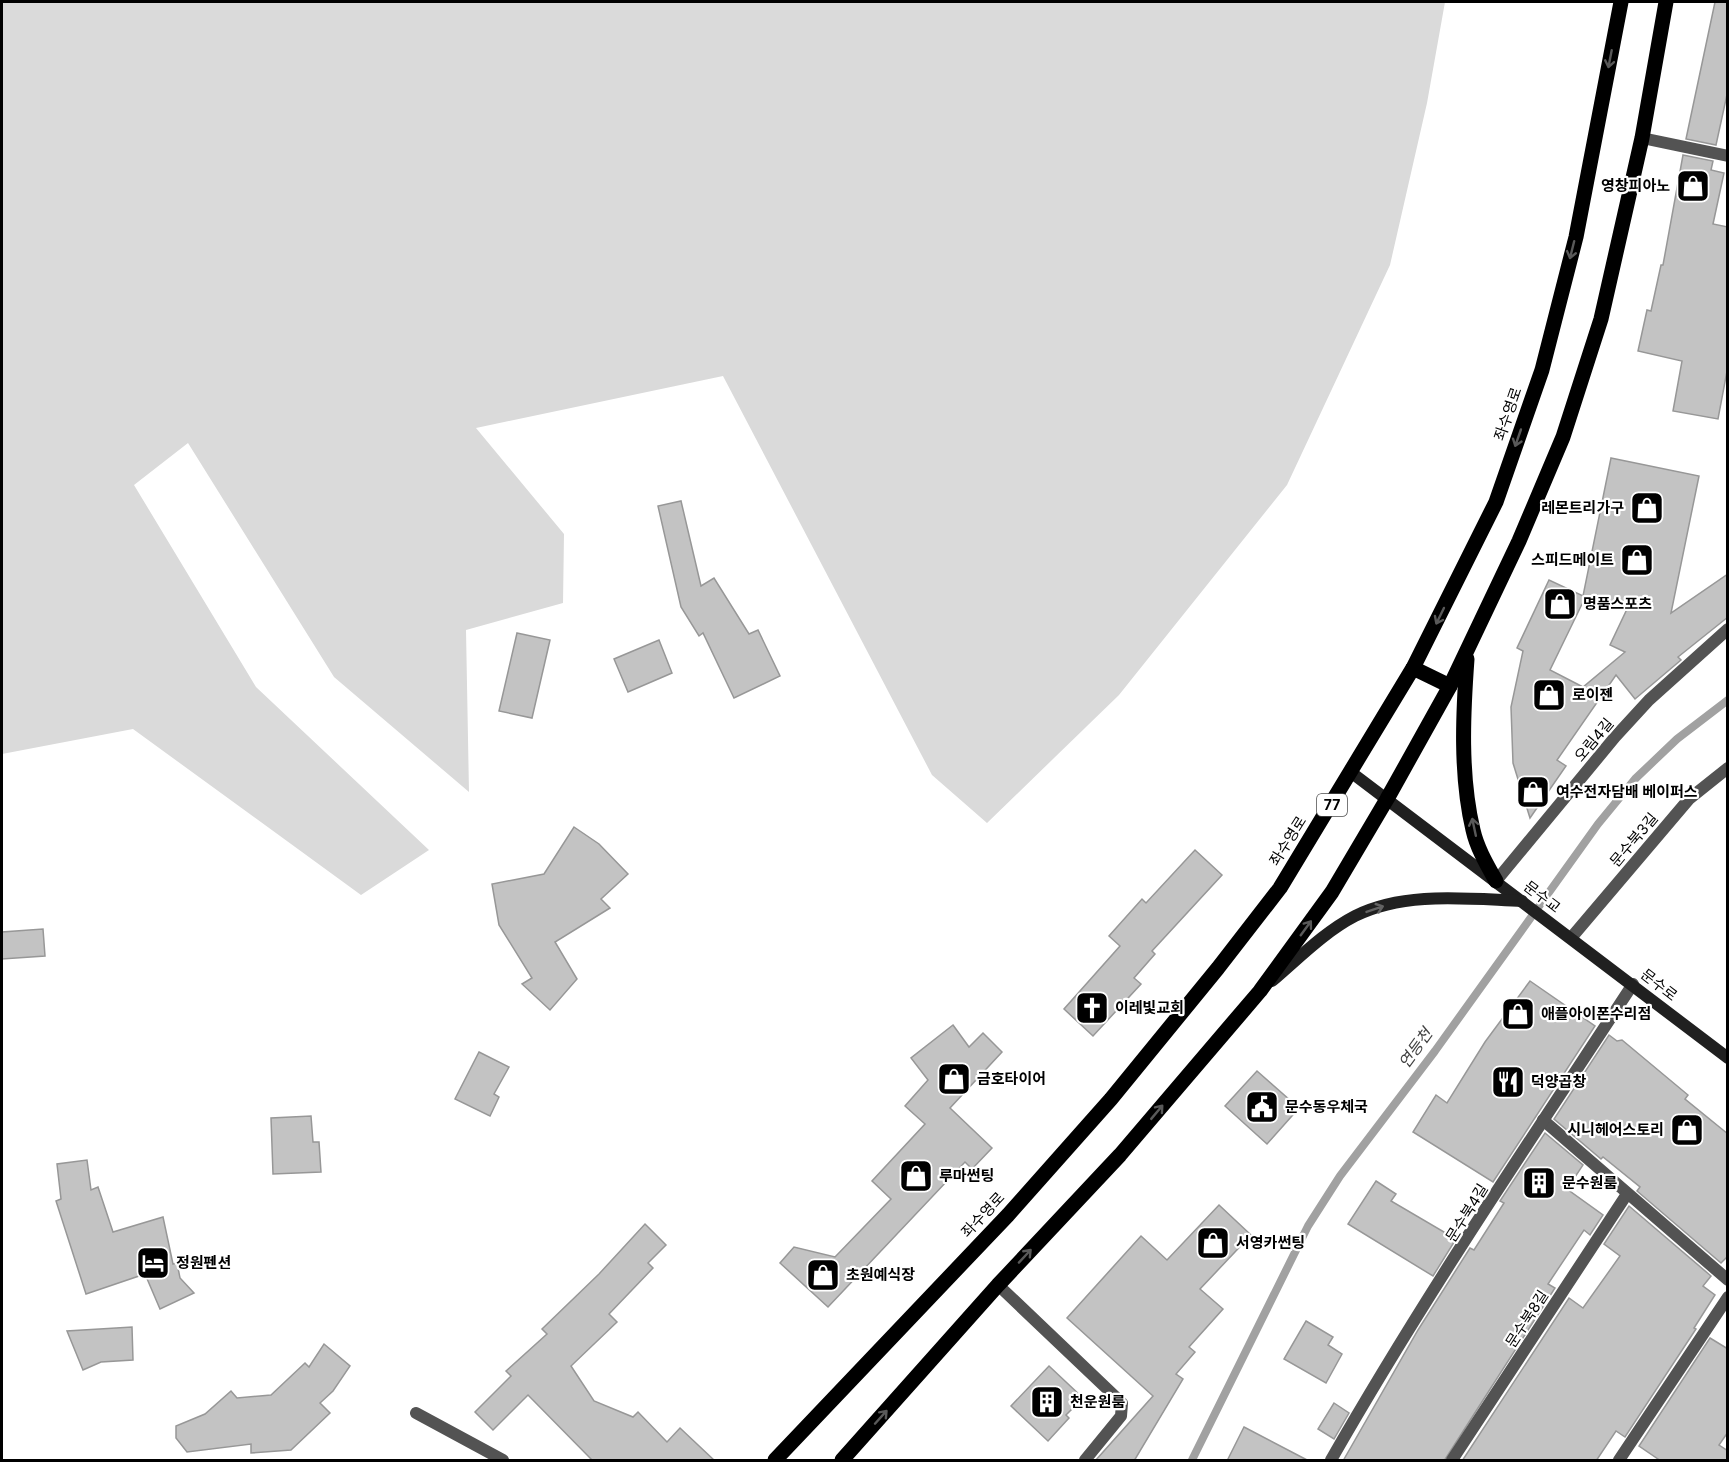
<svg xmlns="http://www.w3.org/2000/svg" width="1729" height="1462" font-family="Inter,'Noto Sans KR',sans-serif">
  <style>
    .green { fill: #dadada }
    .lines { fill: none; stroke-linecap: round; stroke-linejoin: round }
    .stream { stroke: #a1a1a1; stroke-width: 8 }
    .building { fill: #c3c3c3; stroke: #979797; stroke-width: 1.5; fill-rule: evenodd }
    .street { stroke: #535353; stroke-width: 12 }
    .secondary { stroke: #202020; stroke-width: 12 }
    .primary { stroke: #000; stroke-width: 15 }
    .oneway { stroke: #595959 }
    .oneway2 { stroke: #636363 }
    .labels { text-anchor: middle; stroke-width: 4.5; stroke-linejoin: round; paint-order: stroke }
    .shield { fill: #fff; stroke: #4c4c4c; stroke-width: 1.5 }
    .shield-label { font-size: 14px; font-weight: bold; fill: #000 }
    .poi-label { font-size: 15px; font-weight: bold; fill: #000; stroke: #fff; text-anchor: start }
    .street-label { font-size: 15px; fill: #000; stroke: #fff }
    .water-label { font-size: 16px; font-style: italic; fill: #424242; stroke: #fff }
  </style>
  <rect width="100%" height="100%" fill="#fff"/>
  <polygon class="green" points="2,2 1445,2 1427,103 1390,265 1287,485 1119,695 987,823 932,775 723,376 476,428 564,534 563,603 466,630 469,792 334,677 188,443 134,485 256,687 429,850 361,895 133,729 2,754"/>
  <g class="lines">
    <polyline class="stream" points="1192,1460 1308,1226 1340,1176 1435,1051 1598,824 1635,779 1677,739 1728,700"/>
  </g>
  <g class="building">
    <polygon points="1715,2 1728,2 1728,90 1716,145 1686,139"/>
    <polygon points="1683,155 1713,161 1711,170 1724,173 1713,224 1728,227 1728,366 1718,419 1673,411 1682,361 1638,351 1647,310 1651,311 1661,265 1663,265"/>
    <path d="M1611 458 1699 476 1671 613 1728 574V617L1678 657 1681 660 1635 699 1616 675 1557 760 1566 766 1530 818 1513 763 1511 707 1523 651 1517 648 1549 580 1583 596ZM1584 600 1627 609 1610 645 1625 652 1583 687 1550 670Z"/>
    <polygon points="681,501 701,586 714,578 749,634 758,630 780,676 734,698 703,633 699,636 681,607 658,506"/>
    <polygon points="517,633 550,640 532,718 499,711"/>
    <polygon points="659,640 672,673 628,692 614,659"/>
    <polygon points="574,827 599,844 628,874 601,899 610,908 555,942 577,979 550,1010 522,984 532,978 499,925 492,884 544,874"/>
    <polygon points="1195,850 1222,875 1152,951 1155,954 1134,978 1141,984 1093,1036 1064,1009 1120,946 1109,936 1142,899 1146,903"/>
    <polygon points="43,929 45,956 2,959 2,932"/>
    <polygon points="1530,981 1595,1026 1493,1182 1413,1132 1436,1095 1447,1103 1485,1042"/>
    <polygon points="953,1025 969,1047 983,1033 1002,1052 950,1108 992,1148 972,1169 965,1162 828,1307 780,1263 794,1247 835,1257 891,1199 872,1181 925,1124 905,1106 928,1080 911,1058"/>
    <polygon points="1609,1035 1617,1041 1622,1040 1688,1095 1685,1099 1728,1134 1728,1256 1721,1263 1637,1191 1640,1187 1603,1157 1601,1159 1554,1119"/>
    <polygon points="479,1052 509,1067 494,1094 499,1097 490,1116 455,1099"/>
    <polygon points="1257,1071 1299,1108 1267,1144 1225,1106"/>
    <polygon points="311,1116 313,1142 319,1142 321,1172 273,1174 271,1118"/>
    <polygon points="1545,1133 1583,1165 1567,1189 1603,1215 1590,1235 1584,1230 1548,1284 1555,1288 1444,1461 1343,1461 1418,1330 1470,1248 1474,1250 1504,1203 1500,1201"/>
    <polygon points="87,1160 91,1190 98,1187 113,1232 163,1217 173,1264 177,1263 180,1278 194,1293 160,1309 145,1274 86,1294 56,1201 61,1199 57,1164"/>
    <polygon points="1376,1181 1396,1194 1391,1201 1456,1239 1433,1276 1348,1224"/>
    <polygon points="1219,1205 1251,1235 1200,1289 1223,1309 1189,1347 1195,1352 1176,1374 1183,1379 1134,1461 1095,1461 1153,1396 1067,1318 1141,1236 1167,1260"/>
    <polygon points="1629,1206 1711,1276 1703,1286 1715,1295 1694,1328 1696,1329 1625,1437 1616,1431 1596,1461 1462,1461 1569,1298 1583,1308 1620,1256 1604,1244"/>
    <polygon points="645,1224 666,1245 648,1263 653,1268 609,1314 617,1322 571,1366 594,1401 633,1417 638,1412 667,1442 680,1428 715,1461 593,1461 528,1395 493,1430 475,1412 511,1376 506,1371 547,1334 542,1329 599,1274"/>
    <polygon points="1306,1321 1333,1337 1328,1345 1342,1354 1326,1383 1284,1359"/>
    <polygon points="132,1327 133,1360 101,1362 83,1370 67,1331"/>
    <polygon points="1710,1338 1728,1349 1728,1432 1719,1445 1728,1451 1728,1461 1661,1461 1639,1446"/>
    <polygon points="324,1344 350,1366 333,1391 320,1403 330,1413 291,1450 251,1453 251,1444 187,1452 176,1438 176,1426 205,1414 231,1391 237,1398 271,1395 305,1363 309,1367"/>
    <polygon points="1049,1366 1083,1398 1066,1415 1069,1418 1048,1441 1011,1406"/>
    <polygon points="1334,1403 1349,1413 1334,1439 1318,1429"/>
    <polygon points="1244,1427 1309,1461 1227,1461"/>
  </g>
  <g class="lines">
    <g class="street">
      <polyline points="1642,138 1728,156"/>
      <polyline points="1496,881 1615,737 1649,700 1728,629"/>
      <polyline points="1571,938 1689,799 1728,768"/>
      <polyline points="1543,1120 1728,1280"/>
      <polyline points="998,1285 1122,1403 1121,1416 1085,1460"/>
      <polyline points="416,1413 503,1460"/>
      <path d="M1331 1460C1424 1297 1530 1141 1633 984"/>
      <polyline points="1452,1460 1627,1194"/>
      <polyline points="1619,1460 1728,1297"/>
    </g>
    <g class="secondary">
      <polyline points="1352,773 1728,1058"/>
      <path d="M1272 981C1298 959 1324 932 1355 916 1405 891 1468 899 1522 901"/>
    </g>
    <g class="primary">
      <path d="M1467 659C1463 714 1460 775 1473 830 1477 848 1487 865 1496 881"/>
      <polyline points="1413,668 1450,686"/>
      <polyline points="775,1460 1008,1215 1111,1099 1218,968 1280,888 1413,668 1496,502 1542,370 1576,237 1621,2"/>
      <polyline points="842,1460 998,1285 1120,1155 1260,991 1332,892 1387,799 1450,686 1519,541 1563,437 1601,319 1642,138 1666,2"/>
    </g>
  </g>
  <defs><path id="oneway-shaft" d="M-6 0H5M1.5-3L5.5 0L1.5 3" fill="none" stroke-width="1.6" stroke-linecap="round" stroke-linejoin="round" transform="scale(1.5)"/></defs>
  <g class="oneway">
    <use href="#oneway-shaft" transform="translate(1610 59) rotate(101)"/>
    <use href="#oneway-shaft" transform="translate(1572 250) rotate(104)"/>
    <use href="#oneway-shaft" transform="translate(1518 438) rotate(109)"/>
    <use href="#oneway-shaft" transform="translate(1440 616) rotate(116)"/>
    <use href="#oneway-shaft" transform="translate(1474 827) rotate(-102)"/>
    <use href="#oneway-shaft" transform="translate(1306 928) rotate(-54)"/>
    <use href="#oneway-shaft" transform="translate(1157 1112) rotate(-50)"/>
    <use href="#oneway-shaft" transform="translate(1025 1256) rotate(-47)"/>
    <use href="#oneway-shaft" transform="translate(881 1417) rotate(-48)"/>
  </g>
  <use class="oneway2" href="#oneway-shaft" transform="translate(1375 909) rotate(-19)"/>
  <defs>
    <symbol id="shop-square" viewBox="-11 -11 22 22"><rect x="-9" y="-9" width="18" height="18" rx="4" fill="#000" stroke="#fff"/><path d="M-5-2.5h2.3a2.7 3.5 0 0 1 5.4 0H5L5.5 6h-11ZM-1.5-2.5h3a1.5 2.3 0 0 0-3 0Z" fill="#fff"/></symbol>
    <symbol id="church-square" viewBox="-11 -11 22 22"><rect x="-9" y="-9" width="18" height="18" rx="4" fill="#000" stroke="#fff"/><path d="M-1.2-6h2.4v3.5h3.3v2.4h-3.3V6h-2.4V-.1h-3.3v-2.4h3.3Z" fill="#fff"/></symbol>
    <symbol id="restaurant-square" viewBox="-11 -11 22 22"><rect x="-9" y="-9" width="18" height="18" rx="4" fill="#000" stroke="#fff"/><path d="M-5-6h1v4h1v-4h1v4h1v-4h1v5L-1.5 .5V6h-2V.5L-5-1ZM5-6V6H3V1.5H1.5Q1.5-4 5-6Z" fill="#fff"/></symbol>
    <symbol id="civic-square" viewBox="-11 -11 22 22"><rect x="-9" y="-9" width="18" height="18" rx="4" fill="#000" stroke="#fff"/><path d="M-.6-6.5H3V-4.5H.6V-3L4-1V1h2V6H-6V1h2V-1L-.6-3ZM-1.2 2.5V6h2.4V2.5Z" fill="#fff"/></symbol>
    <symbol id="building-square" viewBox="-11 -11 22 22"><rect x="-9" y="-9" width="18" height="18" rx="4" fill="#000" stroke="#fff"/><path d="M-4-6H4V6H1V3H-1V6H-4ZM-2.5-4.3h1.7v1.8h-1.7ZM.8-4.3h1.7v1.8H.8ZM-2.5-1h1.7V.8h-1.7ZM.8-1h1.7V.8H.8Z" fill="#fff"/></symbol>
    <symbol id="hotel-square" viewBox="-11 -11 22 22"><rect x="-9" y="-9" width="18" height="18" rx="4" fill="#000" stroke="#fff"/><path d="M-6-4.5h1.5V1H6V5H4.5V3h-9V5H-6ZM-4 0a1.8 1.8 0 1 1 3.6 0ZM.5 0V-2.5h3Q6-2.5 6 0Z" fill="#fff"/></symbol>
  </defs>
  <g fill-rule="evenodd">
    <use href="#shop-square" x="1674" y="167" width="38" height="38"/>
    <use href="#shop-square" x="1628" y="489" width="38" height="38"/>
    <use href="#shop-square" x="1618" y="541" width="38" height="38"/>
    <use href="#shop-square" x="1541" y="585" width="38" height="38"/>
    <use href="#shop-square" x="1530" y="676" width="38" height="38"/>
    <use href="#shop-square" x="1514" y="773" width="38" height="38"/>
    <use href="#church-square" x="1073" y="989" width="38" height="38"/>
    <use href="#shop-square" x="1499" y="995" width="38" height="38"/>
    <use href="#shop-square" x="935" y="1060" width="38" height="38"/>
    <use href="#restaurant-square" x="1489" y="1063" width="38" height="38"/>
    <use href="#civic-square" x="1243" y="1088" width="38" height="38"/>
    <use href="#shop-square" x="1668" y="1111" width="38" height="38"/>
    <use href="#shop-square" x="897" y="1157" width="38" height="38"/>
    <use href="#building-square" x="1520" y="1164" width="38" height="38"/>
    <use href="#shop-square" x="1194" y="1224" width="38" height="38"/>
    <use href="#hotel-square" x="134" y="1244" width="38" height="38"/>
    <use href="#shop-square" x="804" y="1256" width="38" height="38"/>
    <use href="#building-square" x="1028" y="1383" width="38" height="38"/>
  </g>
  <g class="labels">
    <rect class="shield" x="1317" y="794" width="30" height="22" rx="4.5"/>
    <g class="shield-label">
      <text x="1332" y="810">77</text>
    </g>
    <g class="poi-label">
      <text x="1670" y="191" text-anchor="end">영창피아노</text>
      <text x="1624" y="513" text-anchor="end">레몬트리가구</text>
      <text x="1614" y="565" text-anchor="end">스피드메이트</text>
      <text x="1583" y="609">명품스포츠</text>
      <text x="1572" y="700">로이젠</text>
      <text x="1556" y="797">여수전자담배 베이퍼스</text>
      <text x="1115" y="1013">이레빛교회</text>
      <text x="1541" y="1019">애플아이폰수리점</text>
      <text x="977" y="1084">금호타이어</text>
      <text x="1531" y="1087">덕양곱창</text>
      <text x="1285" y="1112">문수동우체국</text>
      <text x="1664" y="1135" text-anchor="end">시니헤어스토리</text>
      <text x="939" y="1181">루마썬팅</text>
      <text x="1562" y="1188">문수원룸</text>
      <text x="1236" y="1248">서영카썬팅</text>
      <text x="176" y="1268">정원펜션</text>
      <text x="846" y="1280">초원예식장</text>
      <text x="1070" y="1407">천운원룸</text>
    </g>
    <g class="street-label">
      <text transform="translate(1508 414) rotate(-71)" y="5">좌수영로</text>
      <text transform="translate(1594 740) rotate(-50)" y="5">오림4길</text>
      <text transform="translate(1634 840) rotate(-50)" y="5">문수북3길</text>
      <text transform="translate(1288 841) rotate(-58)" y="5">좌수영로</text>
      <text transform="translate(1542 897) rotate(37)" y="5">문수교</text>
      <text transform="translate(1659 985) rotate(38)" y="5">문수로</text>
      <text transform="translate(1467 1213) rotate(-58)" y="5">문수북4길</text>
      <text transform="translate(983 1215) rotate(-47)" y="5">좌수영로</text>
      <text transform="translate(1527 1319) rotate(-57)" y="5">문수북8길</text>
    </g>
    <g class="water-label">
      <text transform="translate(1415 1048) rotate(-54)" y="6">연등천</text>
    </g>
  </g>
  <rect width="1729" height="1462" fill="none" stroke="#000000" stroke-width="6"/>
</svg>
